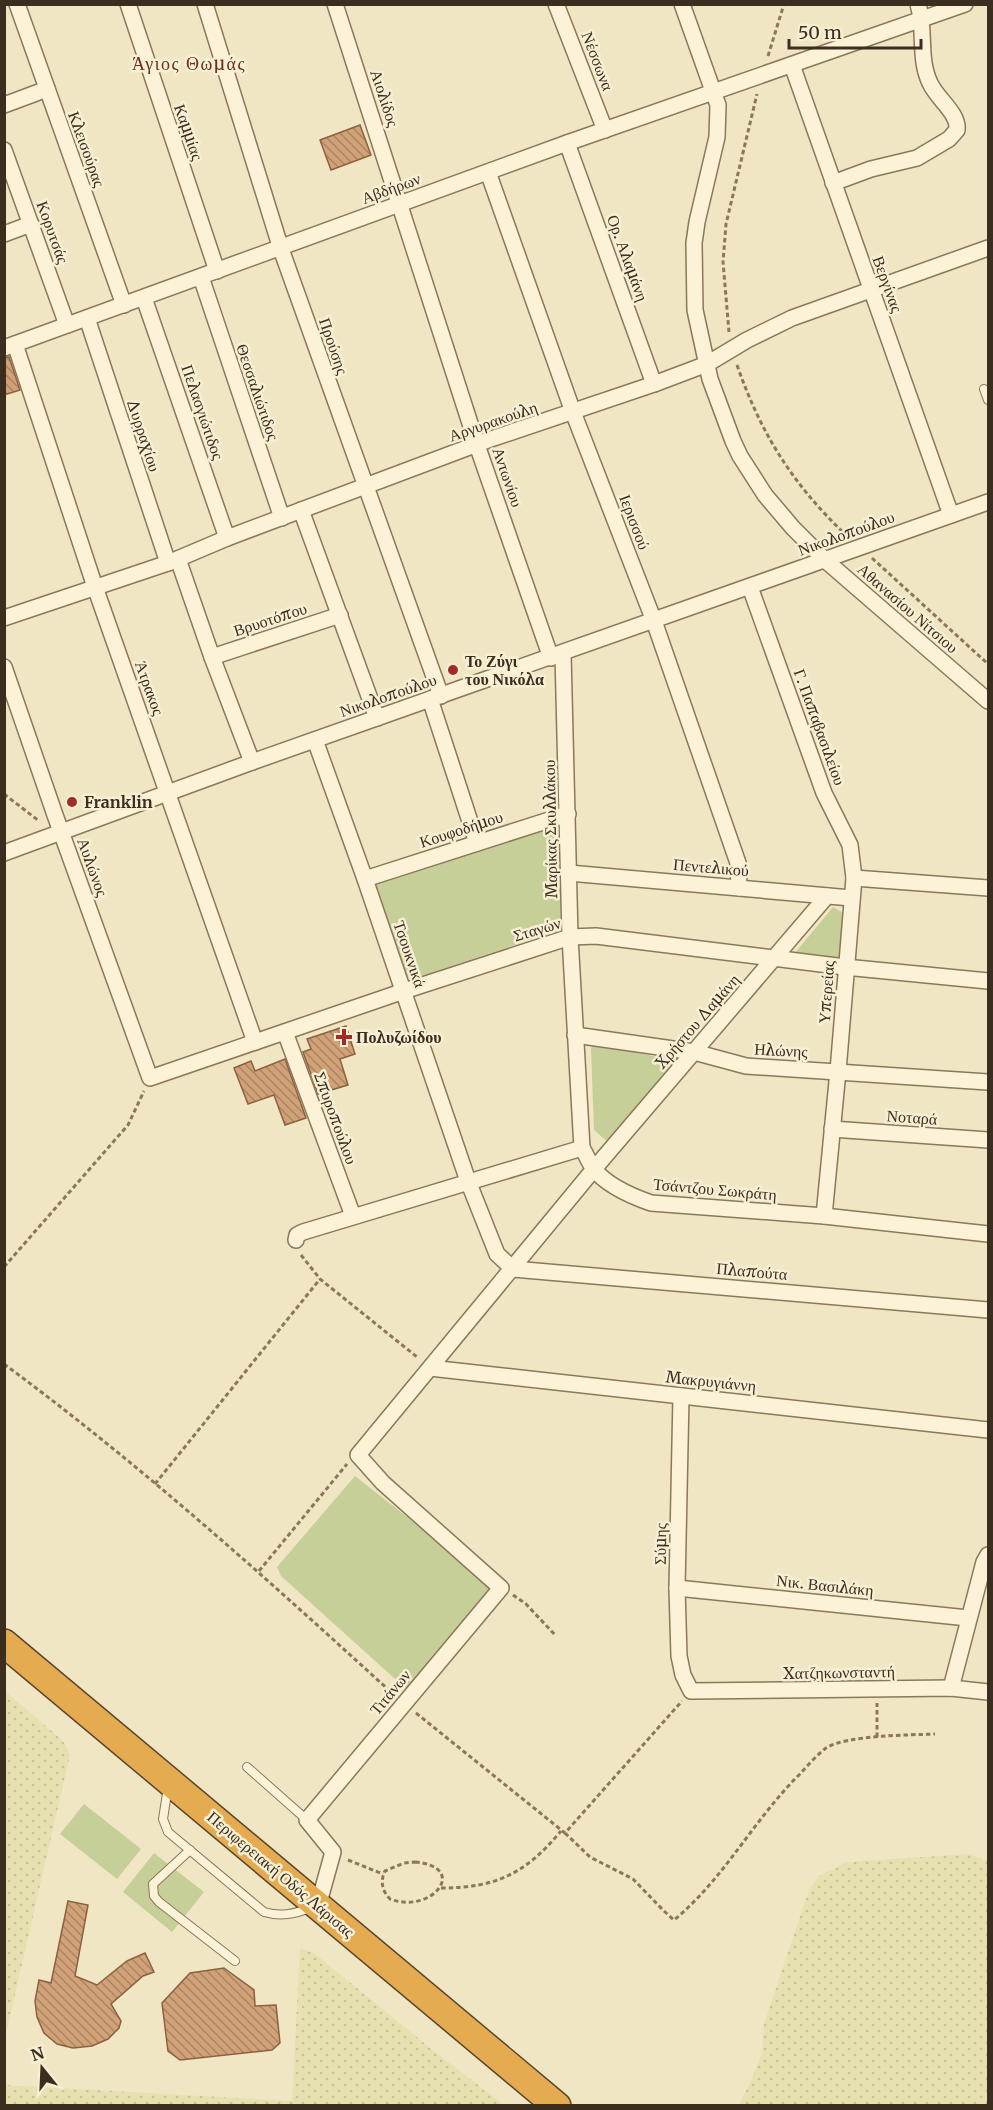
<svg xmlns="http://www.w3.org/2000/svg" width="993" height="2110" font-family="Merriweather,serif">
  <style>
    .farmland { fill: url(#farmland-dots) }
    .green { fill: #c6cf97 }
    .building { fill: url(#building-back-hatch); stroke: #8d613e; stroke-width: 1.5 }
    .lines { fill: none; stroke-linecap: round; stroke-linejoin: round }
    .lane-casing { stroke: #8c7759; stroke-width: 10 }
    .street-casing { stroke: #8c7759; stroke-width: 18 }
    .highway-casing { stroke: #5a452d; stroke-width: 30 }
    .path { stroke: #8c7759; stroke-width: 3; stroke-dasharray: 4.5 3; stroke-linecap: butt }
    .lane { stroke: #fbf2d8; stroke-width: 8 }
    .street { stroke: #fbf2d8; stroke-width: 15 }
    .highway { stroke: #e4ab51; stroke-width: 27 }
    .poi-dot { fill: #9f2c26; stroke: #f7efd4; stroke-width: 2 }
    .labels { text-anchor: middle; stroke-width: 5; stroke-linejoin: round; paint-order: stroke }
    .street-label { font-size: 16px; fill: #3b2e1e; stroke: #f7efd4 }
    .poi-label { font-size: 16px; font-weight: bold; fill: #3b2e1e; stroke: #f7efd4; text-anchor: start }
    .neighbourhood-label { font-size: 18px; letter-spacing: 1.5px; fill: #6a301b; stroke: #f7efd4 }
  </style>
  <defs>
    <pattern id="farmland-dots" width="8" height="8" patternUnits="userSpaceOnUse" patternTransform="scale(1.5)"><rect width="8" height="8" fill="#e7e1b1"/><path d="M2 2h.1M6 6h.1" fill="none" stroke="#c7c198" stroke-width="1.8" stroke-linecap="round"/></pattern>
    <pattern id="building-back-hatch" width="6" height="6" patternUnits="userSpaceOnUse" patternTransform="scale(1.5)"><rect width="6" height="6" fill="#d1a278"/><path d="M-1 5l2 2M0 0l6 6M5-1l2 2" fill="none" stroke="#ab8462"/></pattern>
  </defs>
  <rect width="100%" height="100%" fill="#f0e6c4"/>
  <g class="farmland">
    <polygon points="5,1691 63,1741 70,1755 5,2038"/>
    <polygon points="969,1854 988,1861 988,2105 739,2105 750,2083 762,2054 764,2024 809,1890 819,1876 847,1862"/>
    <polygon points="300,1948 314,1953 430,2048 504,2105 5,2105 5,2085 292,2101"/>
  </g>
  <g class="green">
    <polygon points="551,825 558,828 561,927 557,931 412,979 405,975 373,884"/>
    <polygon points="833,907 845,914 839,961 794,954"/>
    <polygon points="597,1045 678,1061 609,1143 594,1130 591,1049 592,1046"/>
    <polygon points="355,1476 481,1575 488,1583 490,1592 412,1689 404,1687 281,1576 277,1567"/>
    <polygon points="84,1804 141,1849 117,1879 60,1834"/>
    <polygon points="154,1853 204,1892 172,1932 123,1892"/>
  </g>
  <g class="building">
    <polygon points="360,125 371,155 331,170 320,140"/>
    <polygon points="4,357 9,357 20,390 4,395"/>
    <polygon points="346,1026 355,1054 340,1059 348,1085 318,1094 303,1052 311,1049 307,1039"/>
    <polygon points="285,1059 306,1118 285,1125 274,1095 248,1104 234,1068 251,1061 255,1071"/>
    <polygon points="68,1901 88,1905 75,1976 97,1985 127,1961 145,1953 154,1972 143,1976 111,2004 121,2021 119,2028 108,2039 92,2046 73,2048 57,2044 44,2033 37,2017 35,2001 39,1980 51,1983"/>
    <polygon points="224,1968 254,1990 255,2006 276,2005 280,2043 272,2050 180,2060 168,2051 162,2003 190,1973"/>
  </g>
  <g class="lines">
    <defs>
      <g id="lane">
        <polyline points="984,389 988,400"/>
        <polyline points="247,1767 307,1820"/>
        <path d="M168 1787 163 1819 168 1832 264 1912C281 1917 294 1914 310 1908"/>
        <polyline points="190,1850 153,1884 154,1896 159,1902 235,1961"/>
      </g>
      <g id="street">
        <polyline points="17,4 124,305"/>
        <polyline points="128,4 217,271"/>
        <polyline points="205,4 281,249 441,696"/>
        <polyline points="335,4 477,445 551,658"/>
        <polyline points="556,4 605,130"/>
        <polyline points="682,4 718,105 717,137 697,222 694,243 695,310 710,379 733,441 740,456 765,495 793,528 825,560 988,701"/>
        <polyline points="792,65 951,515"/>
        <polyline points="4,105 47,89"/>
        <polyline points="567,143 654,384"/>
        <polyline points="4,150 67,325"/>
        <polyline points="488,172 573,412 654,621 738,863 739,888"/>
        <path d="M833 183 871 169 917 158 949 139 957 130C959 113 937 99 930 83 918 58 926 31 918 4"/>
        <polyline points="4,234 31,224"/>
        <polyline points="201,277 282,518"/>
        <polyline points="144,298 227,538"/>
        <polyline points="87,318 168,563"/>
        <polyline points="15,344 95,587 255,1042"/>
        <polyline points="4,348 567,143 965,4"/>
        <polyline points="301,510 377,718"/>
        <polyline points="178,559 212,657 252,762"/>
        <polyline points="750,587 824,793 850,845 854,878 838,1071 824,1216"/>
        <polyline points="4,618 168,563 227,538 488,440 654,384 707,364 747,340 792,318 988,248"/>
        <polyline points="563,654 570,937 582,1148"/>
        <polyline points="212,657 340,615"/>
        <polyline points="4,667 55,815 150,1078 404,991 570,937 596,936 845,967 988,981"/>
        <polyline points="430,699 477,843"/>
        <polyline points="315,740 365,879 468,1181 497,1254 513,1269 988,1310"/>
        <polyline points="4,853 252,762 988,502"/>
        <polyline points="569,873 851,898"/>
        <polyline points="854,878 988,888"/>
        <polyline points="365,879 568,814"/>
        <polyline points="285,1032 353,1216"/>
        <polyline points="575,1035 694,1052 746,1066 988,1082"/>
        <polyline points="832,1129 988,1140"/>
        <path d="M296 1240 297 1235 303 1232 582 1148C586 1154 589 1163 594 1169 607 1186 631 1196 651 1203L824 1216 988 1234"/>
        <polyline points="430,1368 988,1430"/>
        <polyline points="681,1396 677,1588 679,1656 683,1675 691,1691 951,1688 988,1692"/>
        <polyline points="677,1588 968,1618"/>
        <polyline points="951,1688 984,1562 988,1555"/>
        <polyline points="318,1906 333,1852 307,1820 501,1588 383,1483 358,1455 594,1169 827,896"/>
      </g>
      <polyline id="highway" points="4,1643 557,2106"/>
    </defs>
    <use href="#lane" class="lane-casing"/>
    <use href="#street" class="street-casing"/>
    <use href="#highway" class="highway-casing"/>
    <g class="path">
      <polyline points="768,56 784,4"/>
      <polyline points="729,332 723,262 726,224 757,94"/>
      <path d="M737 365C761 434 793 485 847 536"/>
      <polyline points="872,558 988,664"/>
      <polyline points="4,794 39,821"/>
      <polyline points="301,1255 320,1279 417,1357"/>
      <polyline points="4,1267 128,1125 144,1091"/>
      <path d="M4 1364C141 1465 267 1579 392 1693"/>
      <polyline points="155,1484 320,1279"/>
      <polyline points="259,1571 347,1464"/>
      <polyline points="513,1595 526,1604 556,1636"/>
      <polyline points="416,1713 565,1833 682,1701"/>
      <polyline points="877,1737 877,1703"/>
      <path d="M565 1833 590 1857 633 1879 664 1911 674 1920C724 1879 754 1819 800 1774 808 1765 817 1755 826 1748 846 1735 911 1735 935 1734"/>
      <polyline points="348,1860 383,1874"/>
      <path d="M415 1862C470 1867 432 1915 390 1899 382 1891 380 1881 385 1871L404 1863Z"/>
      <path d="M441 1888C497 1888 526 1873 561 1831"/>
    </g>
    <use href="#lane" class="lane"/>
    <use href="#street" class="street"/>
    <use href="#highway" class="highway"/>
  </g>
  <g class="poi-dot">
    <circle cx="453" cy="670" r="6"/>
    <circle cx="72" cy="802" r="6"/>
    <path d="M341 1028h6v6h6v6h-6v6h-6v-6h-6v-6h6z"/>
  </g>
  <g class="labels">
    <g class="street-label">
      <text transform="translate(598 61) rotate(69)" y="6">Νέσσωνα</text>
      <text transform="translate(385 98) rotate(72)" y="6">Αιολίδος</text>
      <text transform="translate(189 132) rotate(71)" y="6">Καμμίας</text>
      <text transform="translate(87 149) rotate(70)" y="6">Κλεισούρας</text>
      <text transform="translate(391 188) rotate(-20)" y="6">Αβδήρων</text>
      <text transform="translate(53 232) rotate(70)" y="6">Κορυτσάς</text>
      <text transform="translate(628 258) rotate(70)" y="6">Ορ. Αλαμάνη</text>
      <text transform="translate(888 284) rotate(70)" y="6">Βεργίνας</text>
      <text transform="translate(334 346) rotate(71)" y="6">Προύσης</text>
      <text transform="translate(258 392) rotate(71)" y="6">Θεσσαλιώτιδος</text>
      <text transform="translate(203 412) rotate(71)" y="6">Πελασγιώτιδος</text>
      <text transform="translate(493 421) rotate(-19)" y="6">Αργυρακούλη</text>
      <text transform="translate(144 435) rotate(72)" y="6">Δυρραχίου</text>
      <text transform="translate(508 477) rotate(71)" y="6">Αντωνίου</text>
      <text transform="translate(635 522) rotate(69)" y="6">Ιερισσού</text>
      <text transform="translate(846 533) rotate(-20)" y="6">Νικολοπούλου</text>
      <text transform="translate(908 608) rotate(41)" y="6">Αθανασίου Νίτσιου</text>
      <text transform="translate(270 619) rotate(-18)" y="6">Βρυοτόπου</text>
      <text transform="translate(150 688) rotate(70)" y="6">Άτρακος</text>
      <text transform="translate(388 695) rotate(-19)" y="6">Νικολοπούλου</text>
      <text transform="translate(820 727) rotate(70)" y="6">Γ. Παπαβασιλείου</text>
      <text transform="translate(461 829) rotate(-18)" y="6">Κουφοδήμου</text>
      <text transform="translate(550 829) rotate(-91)" y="6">Μαρίκας Σκυλλάκου</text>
      <text transform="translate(93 867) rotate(70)" y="6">Αυλώνος</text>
      <text transform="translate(711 867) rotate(5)" y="6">Πεντελικού</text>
      <text transform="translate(537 929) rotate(-17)" y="6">Σταγών</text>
      <text transform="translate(410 954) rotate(71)" y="6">Τσουκνικά</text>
      <text transform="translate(826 992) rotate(-86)" y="6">Υπερείας</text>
      <text transform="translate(697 1021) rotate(-49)" y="6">Χρήστου Δαμάνη</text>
      <text transform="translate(781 1050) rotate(3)" y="6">Ηλώνης</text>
      <text transform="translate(912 1117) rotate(4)" y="6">Νοταρά</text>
      <text transform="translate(336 1118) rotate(70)" y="6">Σπυροπούλου</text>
      <text transform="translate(715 1189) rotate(5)" y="6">Τσάντζου Σωκράτη</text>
      <text transform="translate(752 1271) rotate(5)" y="6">Πλαπούτα</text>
      <text transform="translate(711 1381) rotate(6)" y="6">Μακρυγιάννη</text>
      <text transform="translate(660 1544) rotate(-89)" y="6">Σύμης</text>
      <text transform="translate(825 1585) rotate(6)" y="6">Νικ. Βασιλάκη</text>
      <text transform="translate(839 1672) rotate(-1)" y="6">Χατζηκωνσταντή</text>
      <text transform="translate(390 1692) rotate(-50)" y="6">Τιτάνων</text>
      <text transform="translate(281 1874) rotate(40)" y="6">Περιφερειακή Οδός Λάρισας</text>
    </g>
    <g class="poi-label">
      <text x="465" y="667">Το Ζύγι<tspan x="465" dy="18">του Νικόλα</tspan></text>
      <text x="84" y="808">Franklin</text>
      <text x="356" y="1043">Πολυζωίδου</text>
    </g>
    <g class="neighbourhood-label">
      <text x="189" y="70">Άγιος Θωμάς</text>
    </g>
  </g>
  <rect width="993" height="2110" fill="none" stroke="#3b2e1e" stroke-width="12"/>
  <g transform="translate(42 2068) rotate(342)" stroke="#f7efd4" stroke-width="4.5" paint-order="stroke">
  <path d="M0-4.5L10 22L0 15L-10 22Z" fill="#3b2e1e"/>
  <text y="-9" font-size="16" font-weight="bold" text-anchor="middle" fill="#3b2e1e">N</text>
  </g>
  <path d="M789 39v9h132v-9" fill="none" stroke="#3b2e1e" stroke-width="3"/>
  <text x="798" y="39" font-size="18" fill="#3b2e1e" stroke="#f7efd4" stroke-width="4.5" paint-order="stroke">50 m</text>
</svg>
